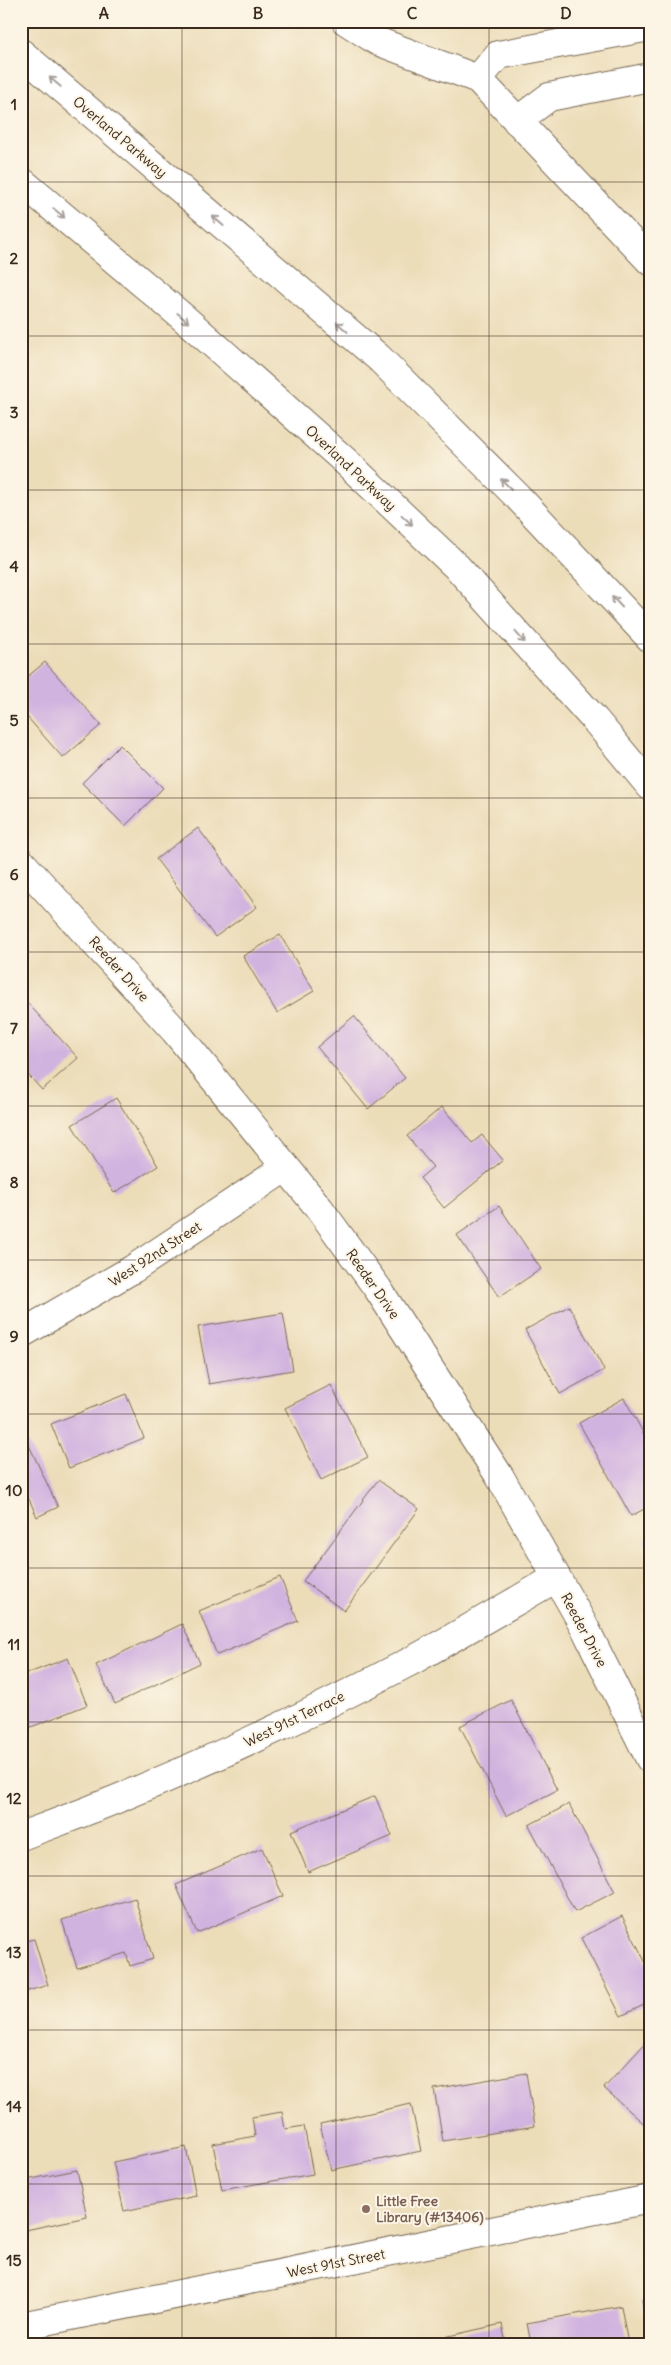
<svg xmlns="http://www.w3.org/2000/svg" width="671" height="2365" font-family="Delius,sans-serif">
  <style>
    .building { fill: #d1b3e0 }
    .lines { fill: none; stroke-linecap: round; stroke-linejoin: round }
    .minor-casing { stroke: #796954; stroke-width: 30 }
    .highway-casing { stroke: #796954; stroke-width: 30 }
    .minor { stroke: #fff; stroke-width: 28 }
    .highway { stroke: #fff; stroke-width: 28 }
    .oneway { stroke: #a79f9a }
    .grid { fill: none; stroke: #3b2a1e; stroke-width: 1; stroke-opacity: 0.55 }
    .education-dot { fill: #8d6e63; stroke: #fcf5e5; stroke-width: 2 }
    .labels { text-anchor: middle; stroke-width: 4; stroke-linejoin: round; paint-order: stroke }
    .street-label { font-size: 14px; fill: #3b2a1e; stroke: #fcf5e5 }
    .education-label { font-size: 14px; font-weight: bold; fill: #785e54; stroke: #fcf5e5; text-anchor: start }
    .neatline { fill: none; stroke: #3b2a1e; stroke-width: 2 }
    .grid-label { font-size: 16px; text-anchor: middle; font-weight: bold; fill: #3b2a1e }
  </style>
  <rect width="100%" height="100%" fill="#fcf5e5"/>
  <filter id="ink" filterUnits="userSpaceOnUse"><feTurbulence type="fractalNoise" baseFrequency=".02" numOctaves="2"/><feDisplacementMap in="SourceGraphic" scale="10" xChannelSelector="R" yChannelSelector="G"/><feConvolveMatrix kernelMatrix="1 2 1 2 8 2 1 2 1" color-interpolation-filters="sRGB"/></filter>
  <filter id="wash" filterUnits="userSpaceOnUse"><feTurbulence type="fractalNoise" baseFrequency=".0096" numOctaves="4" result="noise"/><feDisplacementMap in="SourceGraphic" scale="20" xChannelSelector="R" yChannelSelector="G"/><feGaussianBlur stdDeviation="1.12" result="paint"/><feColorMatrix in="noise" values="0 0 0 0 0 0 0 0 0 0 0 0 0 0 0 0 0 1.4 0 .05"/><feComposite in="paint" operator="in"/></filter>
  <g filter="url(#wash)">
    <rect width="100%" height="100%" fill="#ecddb9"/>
    <g id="blocks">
      <g class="building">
        <polygon points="45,662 101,725 63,758 21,710 21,682"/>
        <polygon points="120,745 163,788 125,826 82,783"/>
        <polygon points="198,828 257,907 215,937 156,859"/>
        <polygon points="280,935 314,991 277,1013 243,956"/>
        <polygon points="21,996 78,1058 42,1090 21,1067"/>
        <polygon points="354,1016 405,1078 368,1109 317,1047"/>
        <polygon points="116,1098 158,1166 114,1193 72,1125"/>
        <polygon points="442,1107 472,1143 482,1135 503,1160 444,1208 420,1178 433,1167 407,1136"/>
        <polygon points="499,1206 541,1269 499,1297 457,1235"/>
        <polygon points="569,1306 604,1370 560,1394 525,1330"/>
        <polygon points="283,1313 293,1370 209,1384 198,1327"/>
        <polygon points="331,1385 368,1457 321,1480 285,1408"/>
        <polygon points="126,1394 144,1438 69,1468 51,1424"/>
        <polygon points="624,1398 650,1445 650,1506 631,1516 579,1423"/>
        <polygon points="27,1441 58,1507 37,1517 29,1499 21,1502 21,1444"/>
        <polygon points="378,1480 419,1509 344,1611 303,1581"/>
        <polygon points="650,1537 650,1552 644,1540"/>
        <polygon points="280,1577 298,1621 217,1655 199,1611"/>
        <polygon points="182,1624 200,1663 115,1704 96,1665"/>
        <polygon points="68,1658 87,1705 21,1731 21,1676"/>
        <polygon points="511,1700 557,1790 506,1816 460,1726"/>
        <polygon points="375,1796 392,1836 308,1872 291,1831"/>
        <polygon points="569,1804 615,1892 575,1912 529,1825"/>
        <polygon points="262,1848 283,1896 197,1933 176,1885"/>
        <polygon points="135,1898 153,1959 130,1966 126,1953 77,1968 62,1920"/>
        <polygon points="622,1916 650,1971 650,2002 621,2016 581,1938"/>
        <polygon points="34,1939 48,1985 21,1993 21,1942"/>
        <polygon points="650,2038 650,2129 604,2088"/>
        <polygon points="526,2073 535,2126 443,2141 434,2089"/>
        <polygon points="411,2104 421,2151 331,2170 320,2124"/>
        <polygon points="282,2112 285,2129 304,2126 313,2174 222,2190 213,2144 255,2136 252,2117"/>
        <polygon points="186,2147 196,2196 124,2211 113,2162"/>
        <polygon points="77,2170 87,2217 21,2231 21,2181"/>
        <polygon points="650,2299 650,2333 649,2333 642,2300"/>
        <polygon points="621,2306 628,2344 531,2344 527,2323"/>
        <polygon points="502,2324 506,2344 422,2344 422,2342"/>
      </g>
    </g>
  </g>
  <g filter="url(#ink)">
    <use href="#blocks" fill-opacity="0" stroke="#796954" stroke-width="1"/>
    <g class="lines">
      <defs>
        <g id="minor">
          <polyline points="346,21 377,41 478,79 650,261"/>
          <polyline points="478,79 498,55 650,27"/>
          <polyline points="517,121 549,97 650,77"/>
          <polyline points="21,862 175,1031 319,1208 378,1289 500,1477 584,1626 650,1759"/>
          <polyline points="21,1334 133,1269 285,1168"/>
          <path d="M21 1836C156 1787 288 1726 415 1659 462 1633 509 1605 556 1578"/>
          <polyline points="21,2326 650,2199"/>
        </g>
        <g id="highway">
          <polyline points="21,53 379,358 517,496 650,638"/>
          <polyline points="21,181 185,319 344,460 458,568 595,720 650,786"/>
        </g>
      </defs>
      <use href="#minor" class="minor-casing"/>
      <use href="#highway" class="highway-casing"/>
      <use href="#minor" class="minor"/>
      <use href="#highway" class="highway"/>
    </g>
    <defs><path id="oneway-shaft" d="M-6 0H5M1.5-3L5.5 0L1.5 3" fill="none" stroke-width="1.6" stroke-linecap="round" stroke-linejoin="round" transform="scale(1.25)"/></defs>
    <g class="oneway">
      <use href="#oneway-shaft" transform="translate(55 82) rotate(-140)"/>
      <use href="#oneway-shaft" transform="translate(59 213) rotate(40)"/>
      <use href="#oneway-shaft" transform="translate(218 221) rotate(-139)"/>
      <use href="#oneway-shaft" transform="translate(183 318) rotate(41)"/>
      <use href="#oneway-shaft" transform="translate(342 327) rotate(-139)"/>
      <use href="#oneway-shaft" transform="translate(506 484) rotate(-135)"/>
      <use href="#oneway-shaft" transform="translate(407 520) rotate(43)"/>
      <use href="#oneway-shaft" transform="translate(617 602) rotate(-133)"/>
      <use href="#oneway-shaft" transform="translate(520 637) rotate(48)"/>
    </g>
  </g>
  <path class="grid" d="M182 21V2344M336 21V2344M489 21V2344M21 182H650M21 336H650M21 490H650M21 644H650M21 798H650M21 952H650M21 1106H650M21 1260H650M21 1414H650M21 1568H650M21 1722H650M21 1876H650M21 2030H650M21 2184H650"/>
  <circle class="education-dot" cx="366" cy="2209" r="5"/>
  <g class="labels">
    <g class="street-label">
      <text transform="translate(120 137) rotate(40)" y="5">Overland Parkway</text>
      <text transform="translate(351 468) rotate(43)" y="5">Overland Parkway</text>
      <text transform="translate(119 969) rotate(48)" y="5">Reeder Drive</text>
      <text transform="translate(155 1254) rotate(-33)" y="5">West 92nd Street</text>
      <text transform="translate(373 1284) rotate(55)" y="5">Reeder Drive</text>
      <text transform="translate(584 1630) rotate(62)" y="5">Reeder Drive</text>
      <text transform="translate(294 1719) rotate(-26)" y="5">West 91st Terrace</text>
      <text transform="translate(336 2263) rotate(-11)" y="5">West 91st Street</text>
    </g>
    <g class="education-label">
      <text x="376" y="2206">Little Free<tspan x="376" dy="16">Library (#13406)</tspan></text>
    </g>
  </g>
  <rect width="671" height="2365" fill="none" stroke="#fcf5e5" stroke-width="55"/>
  <rect x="28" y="28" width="616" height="2310" class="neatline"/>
  <g class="grid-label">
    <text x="104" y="19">A</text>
    <text x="258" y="19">B</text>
    <text x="412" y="19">C</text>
    <text x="566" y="19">D</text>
    <text x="14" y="110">1</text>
    <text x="14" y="264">2</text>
    <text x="14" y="418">3</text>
    <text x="14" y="572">4</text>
    <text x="14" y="726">5</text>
    <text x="14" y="880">6</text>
    <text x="14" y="1034">7</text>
    <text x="14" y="1188">8</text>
    <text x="14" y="1342">9</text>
    <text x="14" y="1496">10</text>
    <text x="14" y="1650">11</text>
    <text x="14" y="1804">12</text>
    <text x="14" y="1958">13</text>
    <text x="14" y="2112">14</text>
    <text x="14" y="2266">15</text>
  </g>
</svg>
